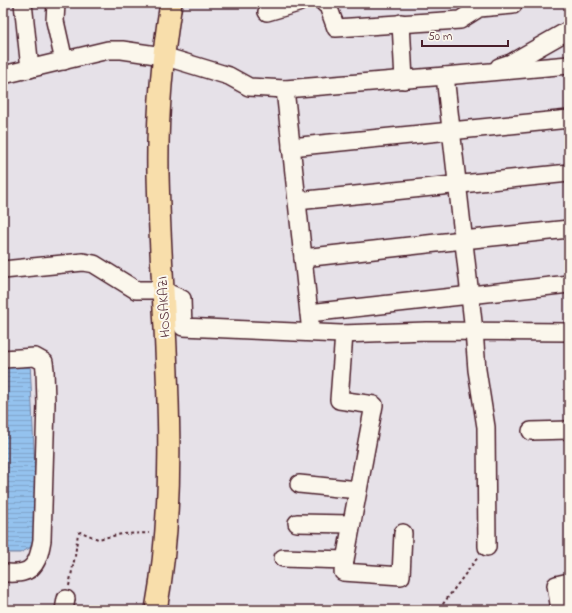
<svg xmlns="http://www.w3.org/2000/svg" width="572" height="613" font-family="'Indie Flower',sans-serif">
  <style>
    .water { fill: url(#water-rules); stroke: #7681a0 }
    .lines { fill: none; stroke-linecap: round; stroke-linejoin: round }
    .minor-casing { stroke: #4a1f2b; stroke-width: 20 }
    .major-casing { stroke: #4a1f2b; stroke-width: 24 }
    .path { stroke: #4a1f2b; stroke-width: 2; stroke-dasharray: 3 3; stroke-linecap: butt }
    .minor { stroke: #fbf7ec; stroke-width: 17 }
    .major { stroke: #f8deab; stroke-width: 21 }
    .labels { text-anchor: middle; stroke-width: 4; stroke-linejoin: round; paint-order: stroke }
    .street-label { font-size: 14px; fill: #4a1f2b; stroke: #fbf7ec }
  </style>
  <defs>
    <pattern id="water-rules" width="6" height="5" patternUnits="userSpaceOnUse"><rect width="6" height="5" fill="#94c2ee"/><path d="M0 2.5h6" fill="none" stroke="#81a6cc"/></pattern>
  </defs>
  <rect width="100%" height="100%" fill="#e6e1e8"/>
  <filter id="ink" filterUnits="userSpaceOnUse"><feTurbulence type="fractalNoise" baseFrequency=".025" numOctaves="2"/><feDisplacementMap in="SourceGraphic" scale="8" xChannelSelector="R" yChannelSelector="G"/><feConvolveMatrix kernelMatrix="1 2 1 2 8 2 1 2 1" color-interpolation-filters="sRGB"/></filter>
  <g filter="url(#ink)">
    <polygon class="water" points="3,356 30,361 36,494 32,547 20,553 3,553"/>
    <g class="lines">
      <defs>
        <g id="minor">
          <polyline points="23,3 30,69"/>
          <polyline points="56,3 55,21 64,61"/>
          <polyline points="324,3 328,6 336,28 460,20 479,8 513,5"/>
          <polyline points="267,12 298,3"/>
          <polyline points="401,23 404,80"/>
          <polyline points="499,67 511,63 569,30"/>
          <polyline points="3,75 108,50 122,50 163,56 229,76 249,87 285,89 445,76 569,65"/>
          <polyline points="445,76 474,331 477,370 486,427 487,547"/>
          <polyline points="285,89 310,323"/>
          <polyline points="291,147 569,119"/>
          <polyline points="297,201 569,173"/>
          <polyline points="303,258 463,240 569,229"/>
          <polyline points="3,270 83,262 94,264 136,290 162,290 182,299 183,327 341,334 427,331 569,332"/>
          <polyline points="309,313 569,284"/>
          <path d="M3 359 35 357 44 362 45 370 46 403 42 540C40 552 37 569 23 572 17 574 9 573 3 573"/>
          <polyline points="531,431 569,430"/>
          <polyline points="299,484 358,490"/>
          <polyline points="297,523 351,524"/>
          <polyline points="283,558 345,560 374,405 339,400 344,334"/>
          <polyline points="345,560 343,572 401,576 403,533"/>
          <polyline points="64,610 66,599"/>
          <polyline points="560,610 556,585 569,582"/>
        </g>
        <path id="major" d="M156 610C182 467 161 318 158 174 157 117 162 59 171 3"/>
      </defs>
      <use href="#minor" class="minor-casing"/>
      <use href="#major" class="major-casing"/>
      <g class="path">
        <polyline points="69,586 75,556 78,533 81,532 98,539 122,534 149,533"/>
        <polyline points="441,610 443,604 478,557"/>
      </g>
      <use href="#minor" class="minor"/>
      <use href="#major" class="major"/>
    </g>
  </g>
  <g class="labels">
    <g class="street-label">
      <text transform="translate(163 307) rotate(-93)" y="5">HOSAKAZI</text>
    </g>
  </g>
  <rect width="572" height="613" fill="none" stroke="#fbf7ec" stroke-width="16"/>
  <rect x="8" y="8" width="556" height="597" fill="none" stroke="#4a1f2b" stroke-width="1.5" filter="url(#ink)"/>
  <path d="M422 40v6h86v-6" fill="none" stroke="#4a1f2b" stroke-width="2"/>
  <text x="428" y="40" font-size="12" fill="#4a1f2b" stroke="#fbf7ec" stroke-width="3" paint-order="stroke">50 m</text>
</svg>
